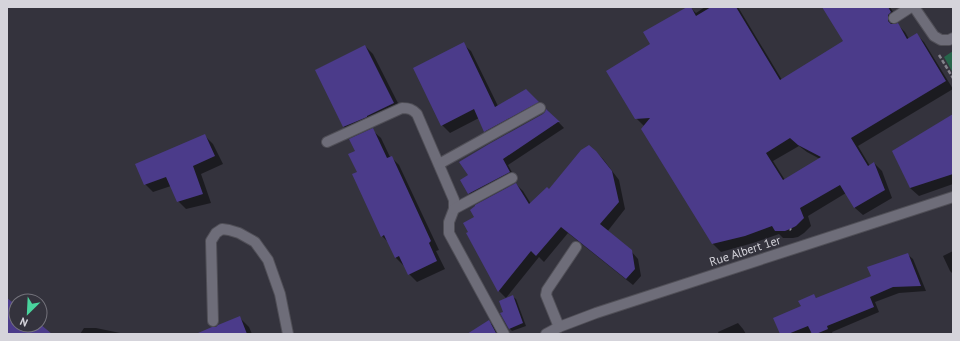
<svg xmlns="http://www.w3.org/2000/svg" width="960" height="341" font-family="'PT Sans',sans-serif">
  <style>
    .green { fill: #27654b }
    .shadow { fill: #0007; fill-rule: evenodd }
    .building { fill: #4b3b8a; fill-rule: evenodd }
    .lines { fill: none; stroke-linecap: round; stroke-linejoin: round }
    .minor-casing { stroke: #504f57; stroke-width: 12 }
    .path { stroke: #83828b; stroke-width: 2.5; stroke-dasharray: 4 2; stroke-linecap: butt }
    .minor { stroke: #6e6d79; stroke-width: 10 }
    .labels { text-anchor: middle; stroke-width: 3; stroke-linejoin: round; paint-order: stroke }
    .street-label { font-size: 12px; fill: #d5d4db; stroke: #34333d }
  </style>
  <rect width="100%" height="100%" fill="#34333d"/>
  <polygon class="green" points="953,51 953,73 944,57"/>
  <g class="shadow">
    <path d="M689 7H690L696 13 705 7H738L782 80 845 42 824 7H890L898 20 895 23V25L897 24 905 32 909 39 917 35 924 42 953 89 858 146 870 166 874 163 882 171 892 198 863 215 855 208 846 193 808 216 811 226 804 233 798 237 793 238H783L779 234 753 243 721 252 713 244 643 129 645 127 636 118 652 44ZM799 146 807 152 820 159 785 180 773 161Z"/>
    <polygon points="463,44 471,51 498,106 526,90 546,110 493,139 485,131 479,118 450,133 442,125"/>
    <polygon points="365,46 373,54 402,111 352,135 344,127 316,70"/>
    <polygon points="547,110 564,128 508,165 515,178 475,199 469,193 469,175 544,114"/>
    <polygon points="953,115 953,184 919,196 910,188"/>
    <polygon points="372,130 381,138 390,157 391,157 399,165 439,250 436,251 445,269 417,282 409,274 404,266 396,258 389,243 382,236 358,172 356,151"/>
    <polygon points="205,136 213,144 223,164 201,174 211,203 186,209 178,201 171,186 153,192 145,184"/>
    <polygon points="596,152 603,159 619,180 625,209 607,232 631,251 638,259 641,276 633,285 568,233 544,262 539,257 506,298 499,291 467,234 469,233 475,217 516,184 523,191 531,204 549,190"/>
    <polygon points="953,251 953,274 950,271 943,256"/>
    <polygon points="907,254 913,259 926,291 899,293 875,302 879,312 832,332 833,334 813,334 812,332 808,334 781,334 802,307 814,295 817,299 872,276"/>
    <polygon points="513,297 516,299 526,326 512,331 509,328 504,312"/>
    <polygon points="240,318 249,327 252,334 198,334 212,328 216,328"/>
    <polygon points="489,322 495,327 498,334 469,334"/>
    <polygon points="738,323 743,329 746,334 719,334 718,332"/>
    <polygon points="84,328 96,328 125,334 80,334"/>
  </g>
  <g class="building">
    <path d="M687 7H691L696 16 711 7H736L780 80 843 41 822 7H888L891 12 888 15V21L891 24H895L898 23 907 39 917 33 946 81 851 138 868 166 874 162 885 190 854 208 840 185 800 208 804 218 796 226 790 229 785 231H775L772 226 745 236 712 244 641 129 650 118 635 119 606 71 650 44 643 32ZM790 138 798 145 821 157 783 180 766 153Z"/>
    <polygon points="464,42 495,107 526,89 539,102 484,132 474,109 441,126 413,68"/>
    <polygon points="365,45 394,103 367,116 367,117 343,127 315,70"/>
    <polygon points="546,109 560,122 558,122 503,159 510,172 468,194 460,180 468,175 459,162 489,144 543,114 545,112"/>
    <polygon points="953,114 953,174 910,188 892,151"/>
    <polygon points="373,128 387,158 392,156 431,241 429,243 437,261 408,275 399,256 395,258 384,235 381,237 352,174 357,172 348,154 355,151 349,139"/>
    <polygon points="205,134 215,156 193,166 203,194 177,202 166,177 144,185 135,164"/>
    <polygon points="589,145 596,151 612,171 619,202 600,224 632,250 635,269 626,279 561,227 536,256 531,251 498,292 466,233 468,232 463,223 474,217 470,210 475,206 475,205 516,183 529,204 547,187 549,189 581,150"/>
    <polygon points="908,253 921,286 893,287 870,297 874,307 827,326 828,329 816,334 812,334 808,326 788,334 780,334 773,318 801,306 798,301 814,294 816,298 871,276 867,267"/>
    <polygon points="513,295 523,323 509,329 500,313 503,312 499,301"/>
    <polygon points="7,298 16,305 16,325 40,325 40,324 52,334 7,334"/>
    <polygon points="240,316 247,334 198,334 198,333 212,327 216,327 218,325"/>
    <polygon points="489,320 496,333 467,334"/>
  </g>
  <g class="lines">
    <defs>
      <g id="minor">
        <polyline points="914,7 934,36 941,40 949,40 953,38"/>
        <polyline points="894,18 911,7"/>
        <path d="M327 142 402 108C409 108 412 109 417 114L454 200V209L449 222V233L504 334"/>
        <polyline points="439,164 540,108"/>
        <polyline points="454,209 512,178"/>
        <polyline points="213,321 211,241 216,233 222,229 229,230 239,233 255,242 268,260 280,294 288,334"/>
        <polyline points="559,327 546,295 547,290 576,247"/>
        <polyline points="546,334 559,327 596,313 953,197"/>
      </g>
    </defs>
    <use href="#minor" class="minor-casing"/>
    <g class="path">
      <polyline points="939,55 953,78"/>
      <polyline points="790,229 791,230"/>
    </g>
    <use href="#minor" class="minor"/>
  </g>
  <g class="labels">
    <g class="street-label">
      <text transform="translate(745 251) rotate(-18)" y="4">Rue Albert 1er</text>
    </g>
  </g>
  <rect width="960" height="341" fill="none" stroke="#d5d4db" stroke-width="16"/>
  <g transform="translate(28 313) rotate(204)"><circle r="19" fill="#34333d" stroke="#74737c"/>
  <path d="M0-3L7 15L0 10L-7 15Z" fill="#49d49d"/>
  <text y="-6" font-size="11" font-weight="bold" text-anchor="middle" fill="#d5d4db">N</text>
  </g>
</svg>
